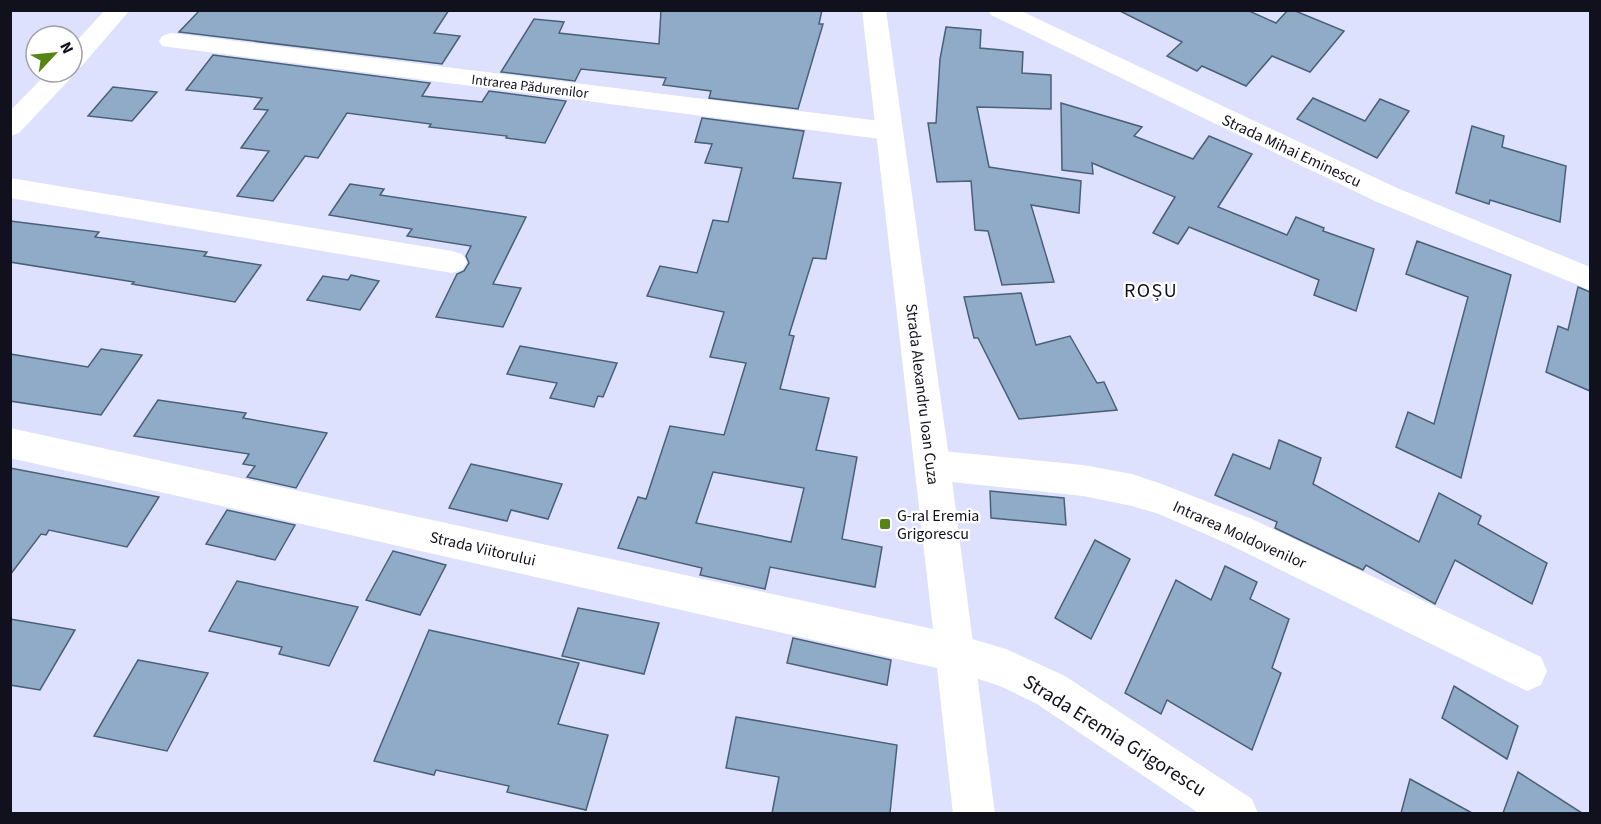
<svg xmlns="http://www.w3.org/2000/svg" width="1601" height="824" font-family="'Source Sans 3',sans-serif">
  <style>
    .building { fill: #90abc8; stroke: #4a6078; stroke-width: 1.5; fill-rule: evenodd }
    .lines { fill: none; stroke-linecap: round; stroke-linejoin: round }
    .street { fill: #fff; fill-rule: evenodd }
    .secondary { fill: #fff; fill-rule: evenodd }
    .poi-dot { fill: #578515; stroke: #fff; stroke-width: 2 }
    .labels { text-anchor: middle; stroke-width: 4.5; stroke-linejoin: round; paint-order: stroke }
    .far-street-label { font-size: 14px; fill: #10111c; stroke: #fff }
    .street-label { font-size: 16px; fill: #10111c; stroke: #fff }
    .poi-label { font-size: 16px; fill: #10111c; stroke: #fff; text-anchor: start }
    .quarter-label { font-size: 20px; letter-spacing: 1.5px; fill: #10111c; stroke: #fff }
    .near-street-label { font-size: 20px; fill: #10111c; stroke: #fff }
  </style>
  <rect width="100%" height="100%" fill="#dee1fd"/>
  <g class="building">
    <polygon points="200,10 449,10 434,33 460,36 442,64 179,32"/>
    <polygon points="661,10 822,10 819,24 823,24 798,109 709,98 711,91 663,85 666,78 581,69 575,81 501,72 534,19 564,22 559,33 659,44"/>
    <polygon points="1118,10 1247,10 1276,23 1288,10 1293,10 1344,31 1310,72 1272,56 1246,86 1202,66 1197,71 1167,56 1182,42"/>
    <polygon points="946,27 981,30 980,48 1023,52 1022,73 1051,75 1051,109 977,107 989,167 1081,181 1079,213 1031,205 1054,282 1002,285 988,231 975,230 971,181 937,182 928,123 936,123 940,59"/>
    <polygon points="213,55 430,83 422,96 482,102 489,91 566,101 545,143 506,138 507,136 429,127 431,124 347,113 318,158 305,156 273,201 237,196 269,151 241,148 268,110 254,109 262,98 186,90"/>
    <polygon points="113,87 157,92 132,121 88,116"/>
    <polygon points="1313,98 1365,121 1380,99 1409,111 1377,158 1297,119"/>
    <polygon points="1061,103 1142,127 1134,136 1193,159 1209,136 1252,154 1218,207 1287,235 1296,217 1324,228 1323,231 1374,249 1356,311 1314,295 1319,280 1189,227 1178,244 1153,233 1175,197 1092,163 1093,174 1062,170"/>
    <path d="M702 118 804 131 793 178 841 183 826 259 813 258 789 335 794 336 780 389 829 398 816 450 857 457 842 539 882 547 875 587 770 567 765 589 700 575 702 568 618 548 638 497 646 499 670 426 724 435 746 363 710 357 724 312 647 296 660 266 697 273 713 220 728 222 742 168 705 163 712 144 695 142ZM713 472 804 488 791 542 696 523Z"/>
    <polygon points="1472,126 1504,136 1502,147 1566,166 1560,222 1490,200 1489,204 1456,193"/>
    <polygon points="350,184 384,189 380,195 526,217 493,284 521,288 503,327 436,317 457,274 464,271 469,263 466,256 471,246 407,236 412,229 329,215"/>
    <polygon points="10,221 99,232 95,237 207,252 204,256 261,265 235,302 132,284 134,282 10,262"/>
    <polygon points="1417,241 1511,275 1461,478 1396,447 1408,412 1434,424 1468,297 1406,274"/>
    <polygon points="351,275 379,281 360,310 307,300 323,276 348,280"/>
    <polygon points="1578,287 1590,292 1590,391 1546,372 1558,326 1568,330"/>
    <polygon points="1021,293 1036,345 1070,336 1097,383 1104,382 1117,410 1019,419 978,338 974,338 964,297"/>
    <polygon points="520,346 617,363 603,397 598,396 594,407 550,398 557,383 507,374"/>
    <polygon points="101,349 142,355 101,415 10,401 10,354 88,367"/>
    <polygon points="158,400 246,413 243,418 327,433 296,488 247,477 255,466 243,464 249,454 134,436"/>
    <polygon points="1279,440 1321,458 1313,484 1419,542 1439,493 1481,516 1478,524 1547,563 1532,604 1455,560 1435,604 1366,565 1363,570 1275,528 1277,522 1215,495 1233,454 1270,469"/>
    <polygon points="471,464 562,484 548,519 511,510 507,521 449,508"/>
    <polygon points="10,468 94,484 159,497 127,547 49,530 46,535 41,534 10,575"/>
    <polygon points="990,491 1064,498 1066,525 991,518"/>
    <polygon points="227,510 295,525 275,560 206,544"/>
    <polygon points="1095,540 1130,559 1091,639 1055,618"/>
    <polygon points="393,551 446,565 420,615 366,600"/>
    <polygon points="1225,566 1257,582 1250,599 1289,619 1272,668 1281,673 1252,750 1167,700 1161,714 1125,693 1176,580 1211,600"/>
    <polygon points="237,581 358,607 329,666 279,654 282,647 209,631"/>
    <polygon points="578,608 659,623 644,674 562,656"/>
    <polygon points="10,619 75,630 40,690 10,685"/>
    <polygon points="429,630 579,663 558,724 608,735 586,810 507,792 509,786 436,770 434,775 374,761"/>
    <polygon points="793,638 891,660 887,685 787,663"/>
    <polygon points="138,660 208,673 167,751 94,736"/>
    <polygon points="1454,686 1518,726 1507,759 1442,718"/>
    <polygon points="736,717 897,745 890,813 772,813 779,777 726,768"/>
    <polygon points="1518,772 1582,813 1503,813"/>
    <polygon points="1410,779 1472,813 1401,813"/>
  </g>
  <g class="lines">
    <g class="street">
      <polygon points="105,10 130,10 81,67 72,69 75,72 71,78 19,133 10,136 10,111 48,72 72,72 72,46"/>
      <polygon points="171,33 888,122 897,125 901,131 897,137 888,140 162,46 159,41 162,36"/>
      <polygon points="10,178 452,251 462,254 467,262 462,270 452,273 10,198"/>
      <polygon points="933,450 1083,465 1132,474 1159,483 1252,519 1541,657 1547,671 1541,685 1527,691 1226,543 1159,514 1132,506 1083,496 933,480 921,476 916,465 921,454"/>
      <polygon points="955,634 1006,649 1065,676 1252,799 1258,814 1200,814 1037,704 1000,686 941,667 936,653 941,639"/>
    </g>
    <g class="secondary">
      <polygon points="862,10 886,10 950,465 995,814 953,814 937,668 10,458 10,428 933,629"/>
      <polygon points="988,10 1019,10 1397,188 1590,267 1590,290 1377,202 991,15"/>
    </g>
  </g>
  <rect class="poi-dot" x="879" y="518" width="12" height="12" rx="3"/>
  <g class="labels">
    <g class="far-street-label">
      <text transform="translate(530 86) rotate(7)" y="5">Intrarea Pădurenilor</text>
    </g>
    <g class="street-label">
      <text transform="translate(1292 150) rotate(25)" y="6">Strada Mihai Eminescu</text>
      <text transform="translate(923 394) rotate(83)" y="6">Strada Alexandru Ioan Cuza</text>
      <text transform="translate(1240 534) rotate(24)" y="6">Intrarea Moldovenilor</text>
      <text transform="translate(483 548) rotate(13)" y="6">Strada Viitorului</text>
    </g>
    <g class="poi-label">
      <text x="897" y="521">G-ral Eremia<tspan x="897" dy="18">Grigorescu</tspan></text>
    </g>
    <g class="quarter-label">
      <text x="1151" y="297">ROȘU</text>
    </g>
    <g class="near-street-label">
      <text transform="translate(1115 735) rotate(32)" y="7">Strada Eremia Grigorescu</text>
    </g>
  </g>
  <rect width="1601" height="824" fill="none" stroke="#10111c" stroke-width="24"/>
  <g transform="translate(54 54) rotate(64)"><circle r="28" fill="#ffffff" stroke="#9fa0a4" stroke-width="1.5"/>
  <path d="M0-4.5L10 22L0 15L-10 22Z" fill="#578515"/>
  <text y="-9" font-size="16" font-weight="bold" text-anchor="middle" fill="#10111c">N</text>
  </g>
</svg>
